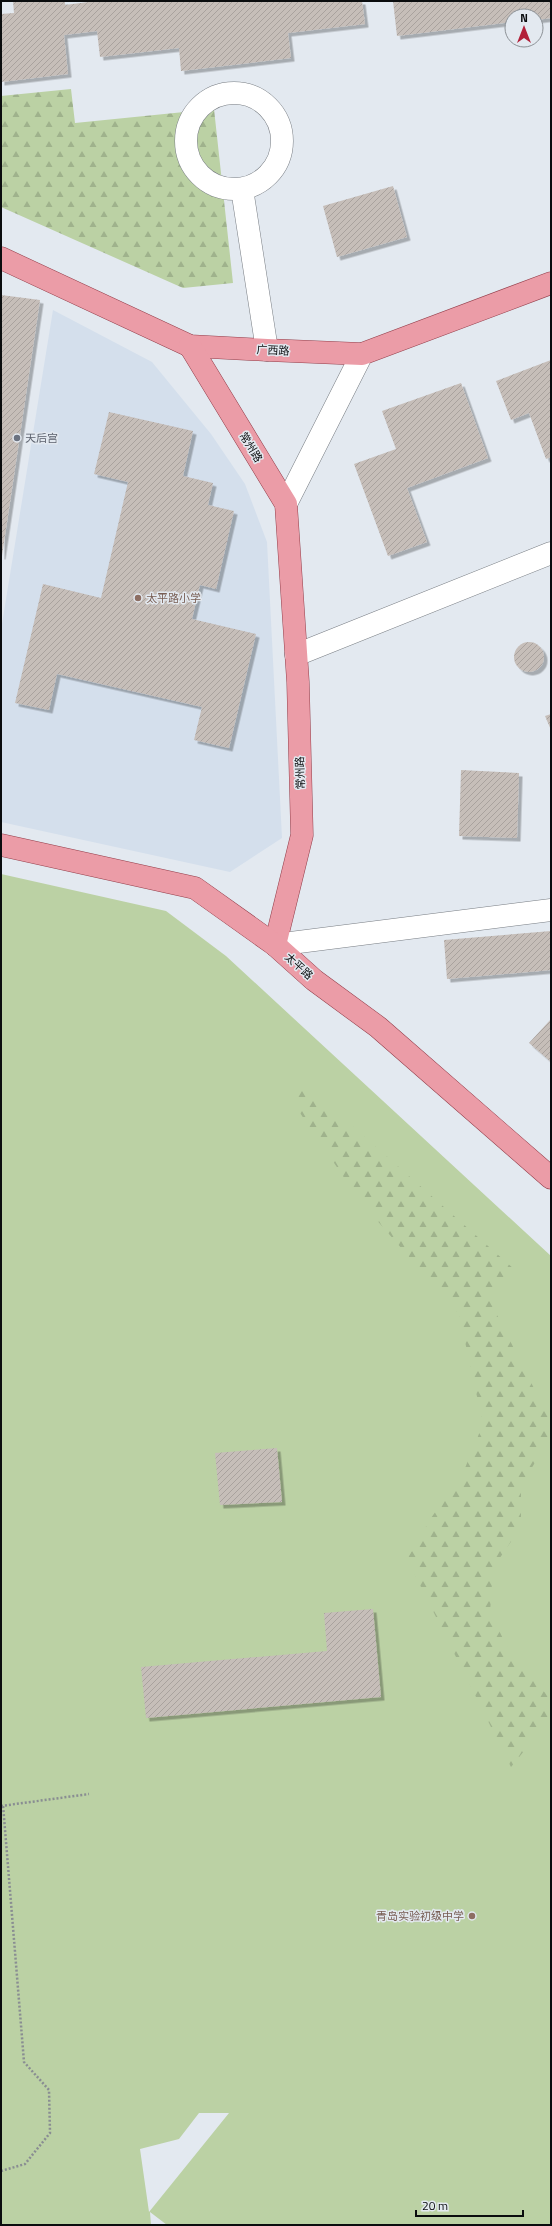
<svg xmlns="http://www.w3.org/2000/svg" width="552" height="2226" font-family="'Titillium Web','Noto Sans SC',sans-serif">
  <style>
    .built { fill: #d4dfec }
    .green { fill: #bbd1a4; fill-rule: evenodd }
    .forest { fill: url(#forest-firs) }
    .building { fill: url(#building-hatch); filter: url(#shadow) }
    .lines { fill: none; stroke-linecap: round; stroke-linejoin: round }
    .minor-casing { stroke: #787d83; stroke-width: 23 }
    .major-casing { stroke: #943f4b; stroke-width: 23 }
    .path { stroke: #898d92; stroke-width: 2.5; stroke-dasharray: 2 2; stroke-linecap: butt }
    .minor { stroke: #fff; stroke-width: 22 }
    .major { stroke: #eb9ca7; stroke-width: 22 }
    .worship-dot { fill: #6b7280; stroke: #e3e9f0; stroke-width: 1.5 }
    .education-dot { fill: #8d6e63; stroke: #e3e9f0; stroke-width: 1.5 }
    .labels { text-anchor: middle; stroke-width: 3; stroke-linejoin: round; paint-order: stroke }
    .street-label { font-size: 11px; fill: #0a0c0e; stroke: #e3e9f0 }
    .worship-label { font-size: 11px; fill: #5b616d; stroke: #e3e9f0; text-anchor: start }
    .education-label { font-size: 11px; fill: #785e54; stroke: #e3e9f0; text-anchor: start }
  </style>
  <defs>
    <pattern id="forest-firs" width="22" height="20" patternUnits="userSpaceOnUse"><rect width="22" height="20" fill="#bbd1a4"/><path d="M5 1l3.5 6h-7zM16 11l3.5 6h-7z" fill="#9fb28c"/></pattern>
    <pattern id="building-hatch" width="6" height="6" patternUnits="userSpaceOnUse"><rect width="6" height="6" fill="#c6beb9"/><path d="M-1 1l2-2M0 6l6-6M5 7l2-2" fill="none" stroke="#a9a29e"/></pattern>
    <filter id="shadow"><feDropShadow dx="3.5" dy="3.5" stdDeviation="0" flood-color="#0004"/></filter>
  </defs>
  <rect width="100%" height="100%" fill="#e3e9f0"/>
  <polygon class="built" points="53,310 152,362 211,434 245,484 267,542 282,838 230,872 1,822 1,630"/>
  <path class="green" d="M1 874 166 911 226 956 551 1256V2225H167L150 2212 151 2225H1ZM199 2113H229L149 2212 140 2149 179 2139Z"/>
  <g class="forest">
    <polygon points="71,89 75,123 214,109 233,283 183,288 1,207 1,96"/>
    <polygon points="296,1076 514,1269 488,1297 551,1422 551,1437 521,1485 521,1527 493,1568 490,1613 514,1660 551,1699 551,1718 511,1767 407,1559 431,1518 463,1473 483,1424 459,1314 360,1201 298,1110"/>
  </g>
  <g class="building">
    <polygon points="13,1 65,1 65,5 96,1 362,1 365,24 288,33 291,58 181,71 179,48 100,57 97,31 64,35 68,74 1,82 1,14 14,13"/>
    <polygon points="393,1 551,1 551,18 536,20 536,16 512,16 512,22 397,36"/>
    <polygon points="393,186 407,237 337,257 323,206"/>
    <polygon points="1,295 40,300 2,556 1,556"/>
    <polygon points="551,360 551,457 546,459 529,413 511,420 496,381"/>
    <polygon points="461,383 488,458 407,488 427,542 388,556 354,464 396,449 382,411"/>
    <polygon points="109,412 193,431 183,476 213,483 208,505 234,511 216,589 200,585 192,619 256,634 229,748 194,740 202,707 57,674 49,710 15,703 43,584 101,598 128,482 94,474"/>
    <circle cx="529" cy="657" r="15"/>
    <polygon points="551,714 551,730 545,716"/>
    <polygon points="461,770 519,773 517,838 459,836"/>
    <polygon points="551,931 551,970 447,979 444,940"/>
    <polygon points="551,1019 551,1062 529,1043"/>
    <polygon points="277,1448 282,1502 220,1505 215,1453"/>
    <polygon points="373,1609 381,1697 146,1718 141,1667 327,1651 324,1613"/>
  </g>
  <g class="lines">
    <defs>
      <g id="minor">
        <circle cx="234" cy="141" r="48"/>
        <polyline points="242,189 267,350"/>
        <polyline points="286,504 362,354"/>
        <polyline points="296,655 551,553"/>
        <polyline points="275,945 551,910"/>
      </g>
      <g id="major">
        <polyline points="1,258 190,346 267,350 362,354 551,283"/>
        <polyline points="190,346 286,504 298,682 302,835 275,945"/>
        <polyline points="1,845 195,888 275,945 314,980 378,1027 551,1178"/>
      </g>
    </defs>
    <use href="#minor" class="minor-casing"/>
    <use href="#major" class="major-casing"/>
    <g class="path">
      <polyline points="1,1806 89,1794"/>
      <polyline points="1,2171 25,2164 50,2133 49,2090 24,2062 3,1805"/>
    </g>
    <use href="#minor" class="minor"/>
    <use href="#major" class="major"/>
  </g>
  <circle class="worship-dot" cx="17" cy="438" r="4"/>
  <g class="education-dot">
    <circle cx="138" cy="598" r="4"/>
    <circle cx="472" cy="1916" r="4"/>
  </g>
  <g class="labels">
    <g class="street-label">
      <text transform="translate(273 350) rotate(3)" y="4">广西路</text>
      <text transform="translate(251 447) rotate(59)" y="4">常州路</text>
      <text transform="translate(300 773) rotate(-92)" y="4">常州路</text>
      <text transform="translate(299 966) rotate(42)" y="4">太平路</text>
    </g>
    <g class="worship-label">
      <text x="25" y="442">天后宫</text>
    </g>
    <g class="education-label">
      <text x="146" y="602">太平路小学</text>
      <text x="464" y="1920" text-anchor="end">青岛实验初级中学</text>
    </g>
  </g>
  <rect width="552" height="2226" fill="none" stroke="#0a0c0e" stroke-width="4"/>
  <g transform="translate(524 28)"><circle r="19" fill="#e3e9f0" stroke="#8c9196"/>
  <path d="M0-3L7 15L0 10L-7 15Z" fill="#b22039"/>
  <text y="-6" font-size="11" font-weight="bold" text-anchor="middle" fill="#0a0c0e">N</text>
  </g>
  <path d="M416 2210v6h107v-6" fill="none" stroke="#0a0c0e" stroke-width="2"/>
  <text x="422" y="2210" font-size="12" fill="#0a0c0e" stroke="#e3e9f0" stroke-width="3" paint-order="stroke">20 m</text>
</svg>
